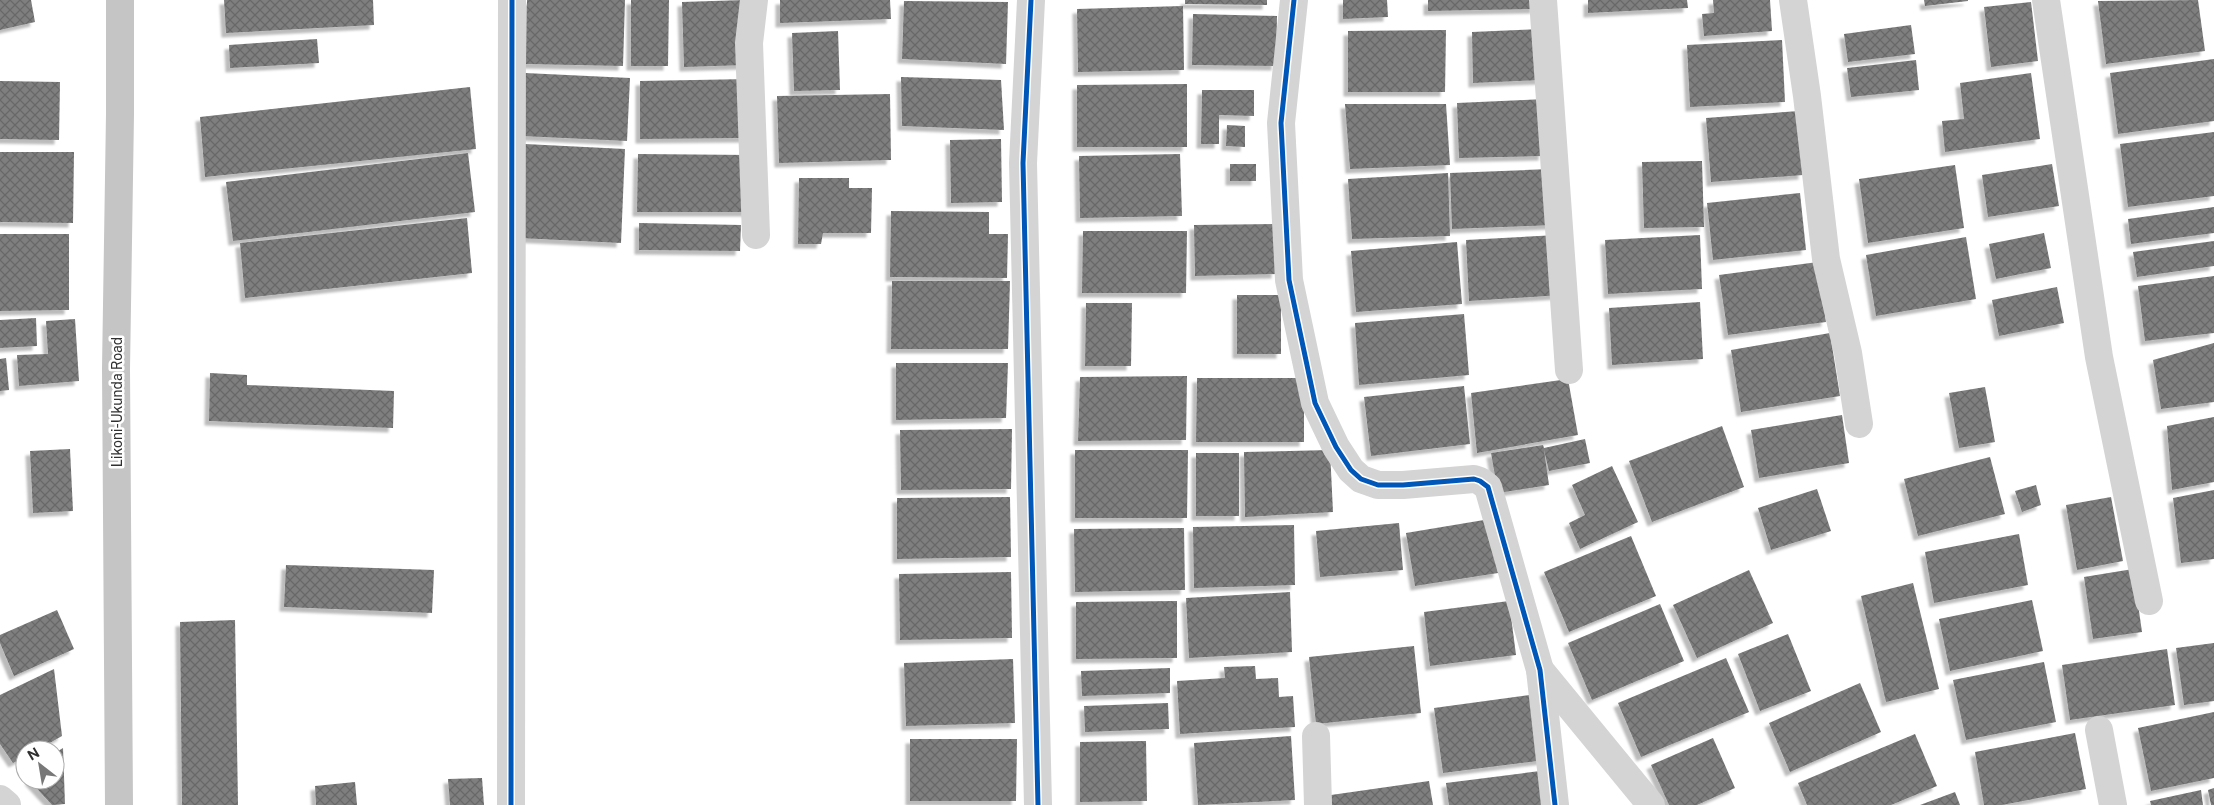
<svg xmlns="http://www.w3.org/2000/svg" width="2214" height="805" font-family="'Public Sans',sans-serif">
  <style>
    .building { fill: url(#building-cross-hatch); filter: url(#shadow) }
    .lines { fill: none; stroke-linecap: round; stroke-linejoin: round }
    .minor { stroke: #d4d4d4; stroke-width: 28 }
    .trunk { stroke: #c5c5c5; stroke-width: 28 }
    .cycleway-casing { stroke: #fff; stroke-width: 8 }
    .cycleway { stroke: #0057b8; stroke-width: 5 }
    .labels { text-anchor: middle; stroke-width: 5; stroke-linejoin: round; paint-order: stroke }
    .street-label { font-size: 14px; fill: #303030; stroke: #fff }
  </style>
  <defs>
    <pattern id="building-cross-hatch" width="8" height="8" patternUnits="userSpaceOnUse" patternTransform="scale(1.25)"><rect width="8" height="8" fill="#7f7f7f"/><path d="M0 0l8 8M0 8l8-8" fill="none" stroke="#686868"/></pattern>
    <filter id="shadow"><feDropShadow dx="-4.5" dy="4.5" stdDeviation="1" flood-color="#0004"/></filter>
  </defs>
  <rect width="100%" height="100%" fill="#fff"/>
  <g class="building">
    <polygon points="0,0 31,0 35,22 0,30"/>
    <polygon points="224,0 373,0 374,25 226,33"/>
    <polygon points="527,0 625,0 623,66 526,64"/>
    <polygon points="631,0 669,0 668,66 631,66"/>
    <polygon points="744,0 746,65 684,67 682,2"/>
    <polygon points="780,0 890,0 891,19 780,23"/>
    <polygon points="1185,0 1267,0 1267,5 1185,4"/>
    <polygon points="1343,0 1387,0 1388,17 1343,19"/>
    <polygon points="1428,0 1535,0 1535,9 1428,11"/>
    <polygon points="1588,0 1687,0 1688,8 1588,13"/>
    <polygon points="1713,0 1770,0 1772,31 1704,36 1702,14 1714,13"/>
    <polygon points="1924,0 1968,0 1968,1 1925,6"/>
    <polygon points="2198,0 2205,51 2106,64 2098,1"/>
    <polygon points="904,1 1008,2 1006,64 902,59"/>
    <polygon points="2031,2 2038,61 1991,67 1984,7"/>
    <polygon points="1183,6 1184,70 1078,72 1077,9"/>
    <polygon points="1193,14 1277,16 1276,66 1192,65"/>
    <polygon points="1911,25 1915,54 1848,62 1844,34"/>
    <polygon points="1542,29 1543,80 1473,83 1472,32"/>
    <polygon points="1446,30 1445,92 1348,92 1348,31"/>
    <polygon points="838,31 840,90 794,91 792,33"/>
    <polygon points="317,39 319,63 230,68 229,45"/>
    <polygon points="1782,40 1785,102 1690,107 1687,45"/>
    <polygon points="2214,59 2214,121 2118,134 2110,73"/>
    <polygon points="1916,60 1919,90 1851,97 1847,68"/>
    <polygon points="525,73 630,78 627,141 522,136"/>
    <polygon points="2031,73 2040,139 1945,152 1942,121 1964,119 1960,83"/>
    <polygon points="901,77 1001,80 1004,130 902,126"/>
    <polygon points="749,79 749,138 640,139 640,81"/>
    <polygon points="0,81 60,82 59,140 0,139"/>
    <polygon points="1187,84 1187,147 1077,147 1077,85"/>
    <polygon points="470,87 476,149 205,177 200,117"/>
    <polygon points="1202,90 1254,90 1254,116 1219,115 1219,144 1201,144"/>
    <polygon points="890,94 891,160 779,163 777,96"/>
    <polygon points="1545,99 1543,156 1459,158 1457,103"/>
    <polygon points="1345,104 1446,104 1450,165 1350,169"/>
    <polygon points="1799,111 1803,175 1711,182 1706,118"/>
    <polygon points="1227,125 1245,126 1245,147 1226,146"/>
    <polygon points="2214,132 2214,196 2128,207 2120,144"/>
    <polygon points="1001,139 1002,202 951,203 950,140"/>
    <polygon points="525,144 625,149 621,243 519,238"/>
    <polygon points="0,152 74,152 73,223 0,222"/>
    <polygon points="468,153 475,212 233,241 226,182"/>
    <polygon points="638,154 750,155 750,212 637,212"/>
    <polygon points="1180,154 1182,216 1080,218 1079,156"/>
    <polygon points="1702,161 1704,227 1644,228 1642,162"/>
    <rect x="1230" y="164" width="26" height="17"/>
    <polygon points="2052,164 2059,206 1988,217 1982,175"/>
    <polygon points="1955,165 1964,228 1868,243 1859,179"/>
    <polygon points="1551,169 1553,225 1452,229 1450,173"/>
    <polygon points="1448,173 1450,236 1352,239 1348,179"/>
    <polygon points="799,178 849,178 849,188 872,188 871,233 823,233 821,244 798,244"/>
    <polygon points="1800,193 1806,250 1713,260 1707,203"/>
    <polygon points="2214,207 2214,233 2131,244 2128,219"/>
    <polygon points="891,211 989,212 989,234 1008,234 1007,278 890,277"/>
    <polygon points="467,218 472,273 245,298 240,243"/>
    <polygon points="639,223 741,225 740,251 639,250"/>
    <polygon points="1275,224 1276,274 1195,276 1194,225"/>
    <polygon points="1083,231 1187,231 1186,293 1082,293"/>
    <polygon points="2044,233 2051,268 1996,279 1989,244"/>
    <polygon points="0,234 69,234 69,310 0,311"/>
    <polygon points="1558,235 1561,295 1469,301 1466,240"/>
    <polygon points="1700,235 1702,289 1608,294 1605,240"/>
    <polygon points="1966,237 1976,299 1876,316 1866,255"/>
    <polygon points="2214,241 2214,266 2137,277 2133,252"/>
    <polygon points="1457,242 1462,304 1356,312 1351,251"/>
    <polygon points="1818,262 1826,322 1728,335 1719,275"/>
    <polygon points="2214,276 2214,333 2145,341 2138,286"/>
    <polygon points="892,281 1010,281 1008,349 891,349"/>
    <polygon points="2057,287 2064,323 1999,336 1992,300"/>
    <rect x="1237" y="295" width="44" height="59"/>
    <polygon points="1700,302 1703,359 1612,365 1609,308"/>
    <polygon points="1086,303 1132,303 1131,366 1085,366"/>
    <polygon points="1464,314 1469,375 1359,385 1355,323"/>
    <polygon points="36,318 37,346 0,348 0,320"/>
    <polygon points="75,319 79,381 19,386 17,355 48,354 46,321"/>
    <polygon points="1830,333 1840,396 1741,412 1731,350"/>
    <polygon points="2214,343 2214,402 2161,409 2153,360"/>
    <polygon points="6,358 9,390 0,391 0,359"/>
    <polygon points="896,363 1008,363 1006,418 896,420"/>
    <polygon points="210,373 247,375 247,385 394,391 393,428 209,421"/>
    <polygon points="1187,376 1186,440 1078,441 1080,377"/>
    <polygon points="1197,378 1304,378 1304,442 1196,442"/>
    <polygon points="1568,379 1578,435 1477,453 1471,393"/>
    <polygon points="1464,386 1470,444 1371,456 1364,397"/>
    <polygon points="1985,387 1995,442 1959,448 1949,393"/>
    <polygon points="1842,415 1849,463 1759,478 1751,430"/>
    <polygon points="2214,417 2214,482 2172,490 2167,426"/>
    <polygon points="1722,426 1744,487 1652,522 1629,461"/>
    <polygon points="1012,429 1011,489 901,490 900,430"/>
    <polygon points="1585,439 1590,463 1549,471 1544,450 1549,485 1498,493 1491,453 1543,445 1544,448"/>
    <polygon points="70,449 73,511 33,513 30,451"/>
    <polygon points="1075,450 1188,450 1187,518 1075,518"/>
    <polygon points="1330,450 1333,512 1245,517 1244,452"/>
    <rect x="1196" y="453" width="43" height="63"/>
    <polygon points="1990,457 2005,514 1918,536 1904,479"/>
    <polygon points="1612,466 1638,522 1580,549 1569,523 1585,515 1572,485"/>
    <polygon points="2036,485 2041,505 2022,512 2015,491"/>
    <polygon points="1817,489 1831,531 1771,550 1758,508"/>
    <polygon points="2214,490 2214,559 2181,563 2173,498"/>
    <polygon points="1010,497 1011,557 897,559 897,498"/>
    <polygon points="2111,497 2123,561 2077,570 2066,505"/>
    <polygon points="1490,519 1498,573 1415,586 1406,533"/>
    <polygon points="1399,523 1403,570 1320,577 1316,531"/>
    <polygon points="1294,525 1295,585 1194,588 1193,527"/>
    <polygon points="1184,528 1185,590 1075,592 1074,529"/>
    <polygon points="2019,534 2028,585 1934,603 1925,552"/>
    <polygon points="1631,536 1656,596 1569,632 1544,572"/>
    <polygon points="286,565 434,570 432,613 284,607"/>
    <polygon points="2133,569 2142,632 2093,639 2084,577"/>
    <polygon points="1749,570 1773,623 1697,658 1673,605"/>
    <polygon points="1011,572 1012,638 900,640 899,574"/>
    <polygon points="1913,583 1939,689 1886,702 1861,596"/>
    <polygon points="1290,592 1292,652 1189,658 1186,598"/>
    <polygon points="2032,600 2043,651 1950,671 1939,619"/>
    <polygon points="1177,601 1177,658 1076,659 1076,602"/>
    <polygon points="1509,601 1516,655 1430,666 1424,612"/>
    <polygon points="1660,604 1684,661 1592,700 1568,643"/>
    <polygon points="57,610 74,649 14,676 0,643 0,635"/>
    <polygon points="235,620 238,805 182,805 180,622"/>
    <polygon points="1788,634 1811,691 1760,711 1738,654"/>
    <polygon points="2214,643 2214,701 2184,705 2176,648"/>
    <polygon points="1414,646 1421,713 1316,724 1309,657"/>
    <polygon points="2167,649 2175,705 2070,720 2062,665"/>
    <polygon points="1726,658 1749,712 1641,757 1618,703"/>
    <polygon points="1013,659 1015,723 906,726 904,663"/>
    <polygon points="2044,662 2056,722 1966,740 1953,680"/>
    <polygon points="1255,666 1256,679 1278,678 1279,697 1293,696 1295,727 1180,734 1177,681 1225,678 1224,667"/>
    <polygon points="1170,668 1170,693 1082,696 1081,671"/>
    <polygon points="54,669 62,736 37,750 25,750 25,757 13,763 0,744 0,695"/>
    <polygon points="1860,683 1881,732 1790,772 1769,723"/>
    <polygon points="1537,694 1545,760 1443,773 1434,708"/>
    <polygon points="1168,703 1169,729 1085,732 1084,706"/>
    <polygon points="2214,712 2214,778 2151,791 2138,728"/>
    <polygon points="2075,733 2086,789 2002,805 1984,805 1975,752"/>
    <polygon points="1915,734 1937,786 1891,805 1807,805 1798,783"/>
    <polygon points="1291,736 1295,800 1198,805 1194,743"/>
    <polygon points="1713,738 1735,788 1697,805 1669,805 1651,765"/>
    <polygon points="910,739 1017,739 1016,801 910,801"/>
    <polygon points="1146,741 1147,801 1080,802 1080,742"/>
    <polygon points="63,748 65,804 52,805 29,780 55,780 55,753"/>
    <polygon points="1548,770 1552,805 1449,805 1446,783"/>
    <polygon points="482,778 484,805 450,805 448,779"/>
    <polygon points="1429,781 1433,805 1332,805 1331,795"/>
    <polygon points="355,782 357,805 316,805 315,786"/>
    <polygon points="2214,788 2214,805 2211,805 2208,790"/>
    <polygon points="2201,790 2203,805 2151,805 2150,801"/>
    <polygon points="1955,792 1960,805 1920,805"/>
  </g>
  <g class="lines">
    <g class="minor">
      <polyline points="754,0 749,43 756,235"/>
      <polyline points="1031,0 1023,163 1038,805"/>
      <polyline points="1294,0 1281,123 1289,280 1315,403 1336,447 1351,470 1361,479 1378,485 1403,485 1474,479 1480,481 1488,487 1540,670 1555,805"/>
      <polyline points="1543,0 1569,370"/>
      <polyline points="1793,0 1807,96 1826,259 1848,353 1859,424"/>
      <polyline points="2046,0 2099,357 2149,601"/>
      <polyline points="1540,670 1651,805"/>
      <polyline points="2099,730 2113,805"/>
      <polyline points="1316,736 1318,805"/>
      <polyline points="0,799 7,805"/>
      <polyline points="511,805 512,0"/>
    </g>
    <polyline class="trunk" points="119,805 116,369 120,114 120,0"/>
    <defs>
      <g id="cycleway">
        <polyline points="1031,0 1023,163 1038,805"/>
        <polyline points="1294,0 1281,123 1289,280 1315,403 1336,447 1351,470 1361,479 1378,485 1403,485 1474,479 1480,481 1488,487 1540,670 1555,805"/>
        <polyline points="511,805 512,0"/>
      </g>
    </defs>
    <use href="#cycleway" class="cycleway-casing"/>
    <use href="#cycleway" class="cycleway"/>
  </g>
  <g class="labels">
    <g class="street-label">
      <text transform="translate(117 402) rotate(-90)" y="5">Likoni-Ukunda Road</text>
    </g>
  </g>
  <g transform="translate(40 765) rotate(329)"><circle r="24" fill="#ffffff" stroke="#acacac"/>
  <path d="M0-4L9 19L0 12L-9 19Z" fill="#787878"/>
  <text y="-8" font-size="14" font-weight="bold" text-anchor="middle" fill="#303030">N</text>
  </g>
</svg>
